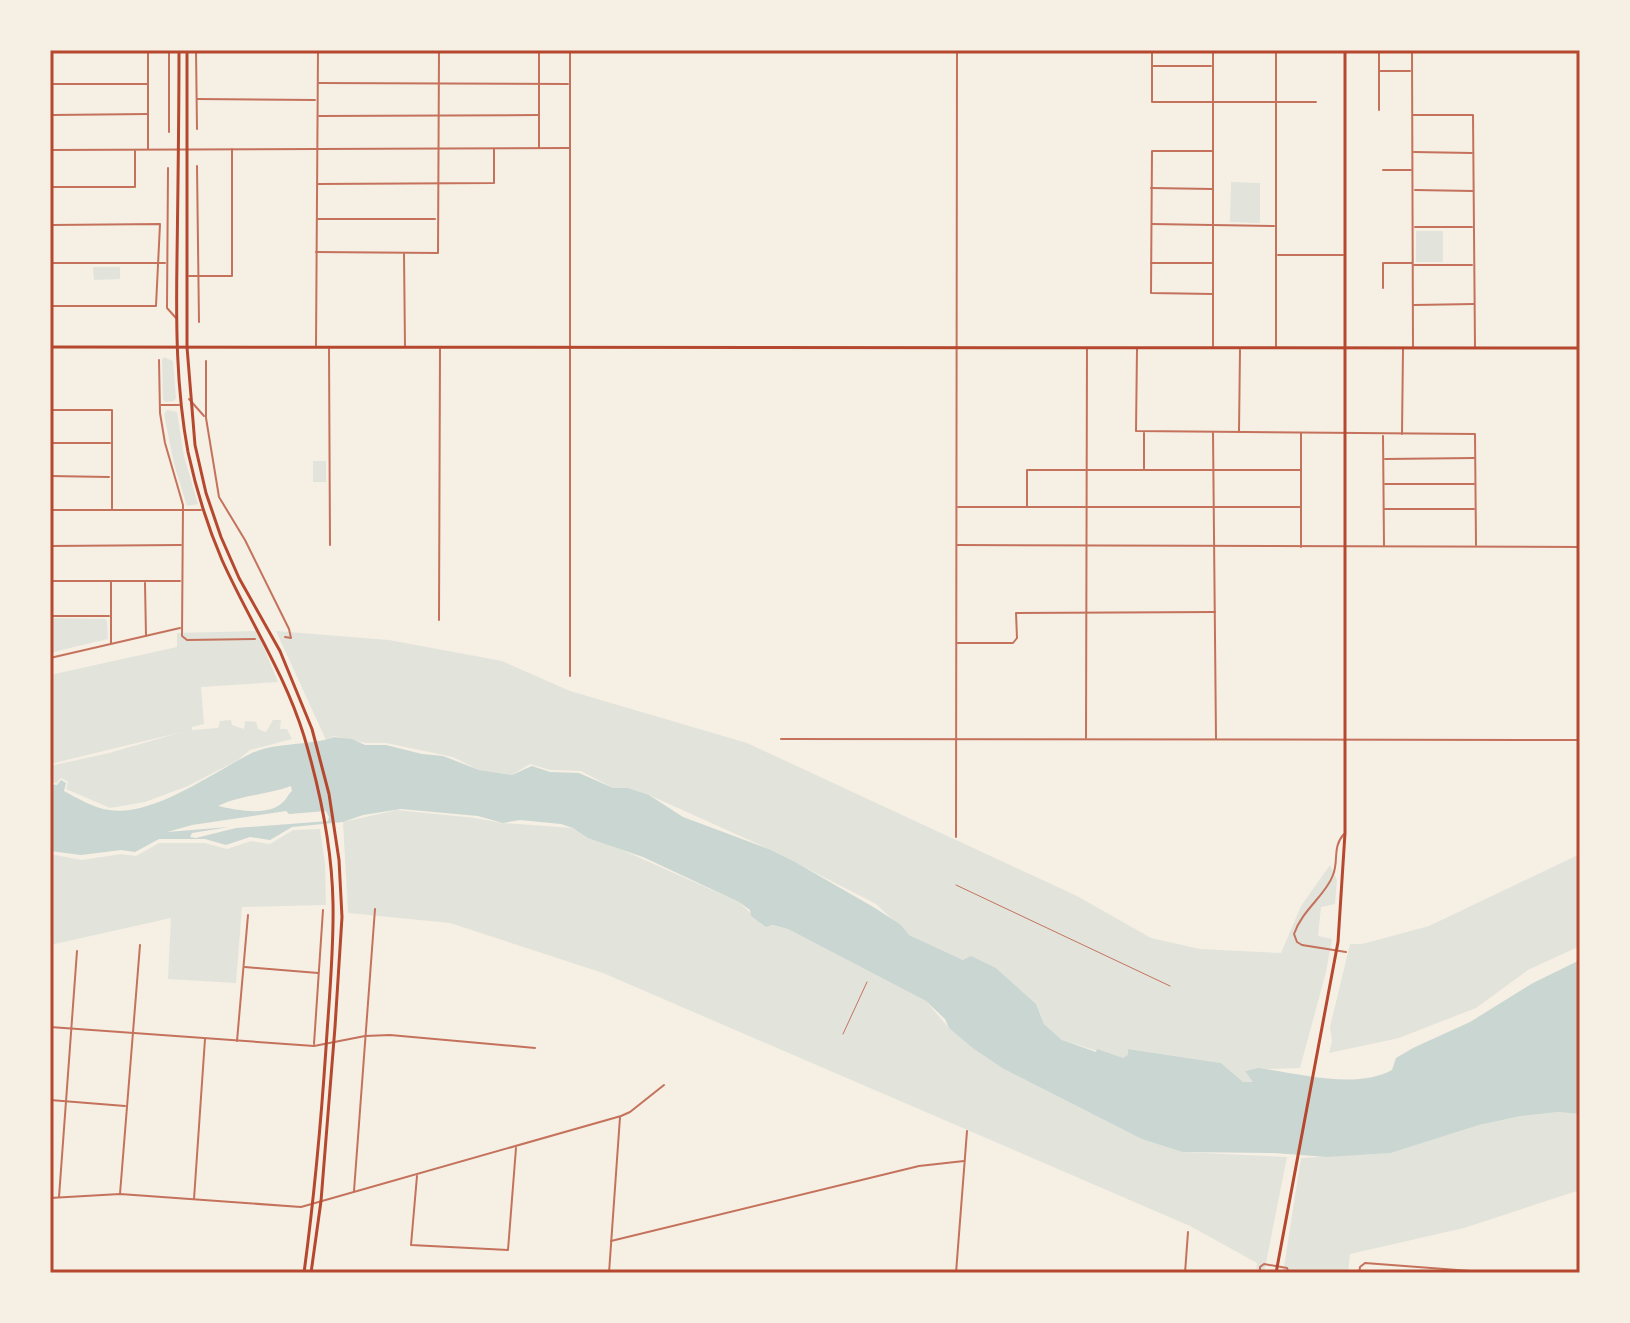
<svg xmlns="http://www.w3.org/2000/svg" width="1630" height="1323" font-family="'Playfair Display',serif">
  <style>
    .green { fill: #e2e4dc }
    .water { fill: #c9d6d2; fill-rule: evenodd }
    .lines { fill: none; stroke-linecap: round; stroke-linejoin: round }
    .service { stroke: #c5725c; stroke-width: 1 }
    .pedestrian { stroke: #c5725c; stroke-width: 1 }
    .minor { stroke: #c5725c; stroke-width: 2 }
    .primary { stroke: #b5482f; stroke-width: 3 }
    .trunk { stroke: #b5482f; stroke-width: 3 }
    .neatline { fill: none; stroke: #b5482f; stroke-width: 3 }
  </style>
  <rect width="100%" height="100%" fill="#f6efe4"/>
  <g class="green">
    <polygon points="1231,182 1260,183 1260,223 1230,222"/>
    <rect x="1416" y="231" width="27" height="31"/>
    <polygon points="93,267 120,267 120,279 94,280"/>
    <polygon points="164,357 173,361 176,398 174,401 165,402 163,399 162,360"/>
    <polygon points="167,410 177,412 184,456 198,504 187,506 174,464 164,414"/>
    <rect x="313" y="461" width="13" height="21"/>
    <polygon points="53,618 105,619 107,621 108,639 53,652 51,650"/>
    <polygon points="257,631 278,682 201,687 204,724 192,727 192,730 218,728 220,721 231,720 232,725 244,729 245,721 256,722 258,729 266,732 273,720 281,720 280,729 287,729 292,739 250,750 238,760 188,786 145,802 110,808 66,789 68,782 61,778 57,783 50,782 50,766 109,753 182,732 50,764 50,675 177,647 177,633"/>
    <polygon points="276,631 389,640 502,661 570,691 747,743 1077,896 1151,938 1200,949 1281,953 1301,906 1330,865 1337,880 1335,904 1321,907 1318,936 1332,939 1326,972 1300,1068 1246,1070 1254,1083 1243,1082 1221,1063 1129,1049 1129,1055 1123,1059 1062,1040 1044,1024 1036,1004 996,968 963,960 909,935 876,904 769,849 649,795 628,788 613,788 581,771 550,770 530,764 512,775 479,770 453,757 386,743 366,743 334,736 326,740"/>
    <polygon points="397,810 475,818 503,823 573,828 739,902 761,923 788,929 926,1001 949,1028 1183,1152 1287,1157 1264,1273 1256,1273 1257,1263 1190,1226 603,973 450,923 348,913 343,822"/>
    <polygon points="320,829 325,864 326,905 242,907 236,983 168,979 171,918 50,945 50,854 82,860 121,854 136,856 159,843 205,843 227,849 251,841 270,844 293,830"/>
    <polygon points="1580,854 1580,946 1528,970 1476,1008 1399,1038 1329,1053 1332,1041 1330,1027 1350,944 1362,944 1429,926"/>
    <polygon points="1558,1112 1580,1114 1580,1190 1464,1228 1350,1254 1348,1273 1283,1273 1301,1158 1391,1153 1479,1125 1521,1116"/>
  </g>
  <path class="water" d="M334 737 352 739 365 745H386L422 754 443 756 479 770 512 775 532 766 550 772 579 773 613 788H628L649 795 683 817 769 849 795 862 875 908 901 925 909 935 963 960 971 956 996 968 1036 1004 1044 1024 1062 1040 1096 1052 1097 1049 1123 1058 1128 1055V1049L1221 1063 1243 1082H1253L1245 1071 1258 1068C1299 1073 1355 1090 1392 1070L1396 1058 1413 1048 1470 1022 1533 983 1580 960V1114L1558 1112 1521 1116 1479 1125 1391 1153 1327 1157 1274 1153 1183 1152 1142 1139 1004 1069 974 1049 949 1028 945 1019 926 1001 788 929 772 925 766 927 751 916 750 910 739 902 643 857 588 838 573 828 561 824 520 820 503 823 478 816 401 809 363 815 343 822 292 827 270 840 250 837 226 845 205 839H159L135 852 121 850 81 855 50 851V784L57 785 61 780 66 783 64 791C77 798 94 808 109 810 153 817 212 773 250 754 273 742 311 746 334 737ZM291 786 292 791C288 794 287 799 283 802 269 817 236 810 218 806 240 795 267 795 291 786ZM286 811 289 814 326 811 329 817 328 821 236 828 196 838 190 837 192 833 229 827 167 832 192 825Z"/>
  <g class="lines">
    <polyline class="service" points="956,885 1170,986"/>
    <polyline class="pedestrian" points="843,1034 867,982"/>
    <g class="minor">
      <polyline points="196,50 197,129"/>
      <polyline points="230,50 539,52"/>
      <polyline points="1152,50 1152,102 1316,102"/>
      <polyline points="1213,50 1213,346"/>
      <polyline points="1246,50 1246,52"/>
      <polyline points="1379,50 1379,110"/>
      <polyline points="1412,50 1413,348"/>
      <polyline points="148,51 148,149"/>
      <polyline points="51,52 169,51"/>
      <polyline points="1153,66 1211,66"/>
      <polyline points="1380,71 1410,71"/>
      <polyline points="319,83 568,84"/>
      <polyline points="53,84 147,84"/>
      <polyline points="197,99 315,100"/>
      <polyline points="53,115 147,114"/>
      <polyline points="1413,115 1473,115 1475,347"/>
      <polyline points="319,116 538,115"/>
      <polyline points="169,132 169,51"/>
      <polyline points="539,148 539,50"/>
      <polyline points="50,150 569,148"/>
      <polyline points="1212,151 1152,151 1151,293 1213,294"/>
      <polyline points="1414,152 1472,153"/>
      <polyline points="197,166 199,322"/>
      <polyline points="168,168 167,308 176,318"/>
      <polyline points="1383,170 1411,170"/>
      <polyline points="318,184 494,183 494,149"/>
      <polyline points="50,187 135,187 135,151"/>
      <polyline points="1151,188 1212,189"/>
      <polyline points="1415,190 1473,191"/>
      <polyline points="318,219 435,219"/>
      <polyline points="1152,224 1274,226"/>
      <polyline points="52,225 160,224 156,306 52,306"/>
      <polyline points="1415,227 1472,227"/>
      <polyline points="316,252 438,253 439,50"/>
      <polyline points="404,254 405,347"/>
      <polyline points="1278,255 1343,255"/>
      <polyline points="52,263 165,263"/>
      <polyline points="1151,263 1212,263"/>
      <polyline points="1414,265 1472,265"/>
      <polyline points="189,276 232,276 232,149"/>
      <polyline points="1383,288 1383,263 1412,263"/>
      <polyline points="1414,305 1474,304"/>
      <polyline points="51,346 51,50"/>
      <polyline points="316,346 318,50"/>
      <polyline points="1276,348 1276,50"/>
      <polyline points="329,349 330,545"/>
      <polyline points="1137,349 1136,431 1475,434 1476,545"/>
      <polyline points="159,360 160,413 165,443 183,505 182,636 187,640 255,639"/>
      <polyline points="206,361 206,418 219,497 245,540 289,629 291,638 285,637"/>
      <polyline points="189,399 204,416"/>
      <polyline points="161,405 179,405"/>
      <polyline points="50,410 112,410 112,510"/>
      <polyline points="1239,431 1240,350"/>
      <polyline points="1144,433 1144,470"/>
      <polyline points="1213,433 1216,739"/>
      <polyline points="1402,434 1403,349"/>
      <polyline points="1383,436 1384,546"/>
      <polyline points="50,443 110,443"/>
      <polyline points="1385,459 1474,458"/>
      <polyline points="50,476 109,477"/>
      <polyline points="1385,484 1474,484"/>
      <polyline points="1027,506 1027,470 1301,470"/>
      <polyline points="958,507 1301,507"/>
      <polyline points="1384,509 1474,509"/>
      <polyline points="50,510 201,510"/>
      <polyline points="957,545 1580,547"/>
      <polyline points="50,546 181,545"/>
      <polyline points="1301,547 1301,433"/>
      <polyline points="50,581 180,581"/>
      <polyline points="111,581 111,643"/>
      <polyline points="145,583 146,636"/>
      <polyline points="50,616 109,616"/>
      <polyline points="439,620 440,349"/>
      <polyline points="957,643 1013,643 1017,638 1016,613 1215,612"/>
      <polyline points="50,658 180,628"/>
      <polyline points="570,676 570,50"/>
      <polyline points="1086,738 1087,349"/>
      <polyline points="781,739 1580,740"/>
      <path d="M1344 834C1332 847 1339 860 1333 875 1326 895 1302 910 1294 934L1297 942 1302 945 1346 952"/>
      <polyline points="956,837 957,50"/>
      <polyline points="245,967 318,973"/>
      <polyline points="50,1027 314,1046 365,1036 390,1035 535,1048"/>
      <polyline points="237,1041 248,915"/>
      <polyline points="314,1044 323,910"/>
      <polyline points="50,1100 125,1106"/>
      <polyline points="417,1176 411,1245 508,1250 516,1148"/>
      <polyline points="354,1191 375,909"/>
      <polyline points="120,1194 140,945"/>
      <polyline points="59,1197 77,951"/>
      <polyline points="50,1198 120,1194 301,1207 621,1116 630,1112 664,1085"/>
      <polyline points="194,1199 205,1039"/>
      <polyline points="611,1241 919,1166 964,1161"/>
      <polyline points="609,1273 620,1117"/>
      <polyline points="956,1273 967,1131"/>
      <polyline points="1185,1273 1188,1232"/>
      <polyline points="1260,1273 1260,1267 1264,1264 1287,1268 1289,1273"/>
      <polyline points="1359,1273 1360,1267 1365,1263 1497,1273"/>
    </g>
    <polyline class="primary" points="1276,1273 1338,942 1345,833 1345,50"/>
    <g class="trunk">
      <path d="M179 50C179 119 178 188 177 258 176 322 176 388 188 452 196 489 207 525 222 560 249 620 284 672 304 736 320 790 332 847 333 903 334 951 329 1000 326 1048 321 1123 314 1198 304 1273"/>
      <polyline points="187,50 187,347 195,445 206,493 221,537 239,578 280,651 312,729 329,794 339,860 342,917 335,1027 321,1201 311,1273"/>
      <polyline points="50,347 1580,348"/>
    </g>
  </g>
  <rect width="1630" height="1323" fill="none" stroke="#f6efe4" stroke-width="104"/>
  <rect x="52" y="52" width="1526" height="1219" class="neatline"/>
</svg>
